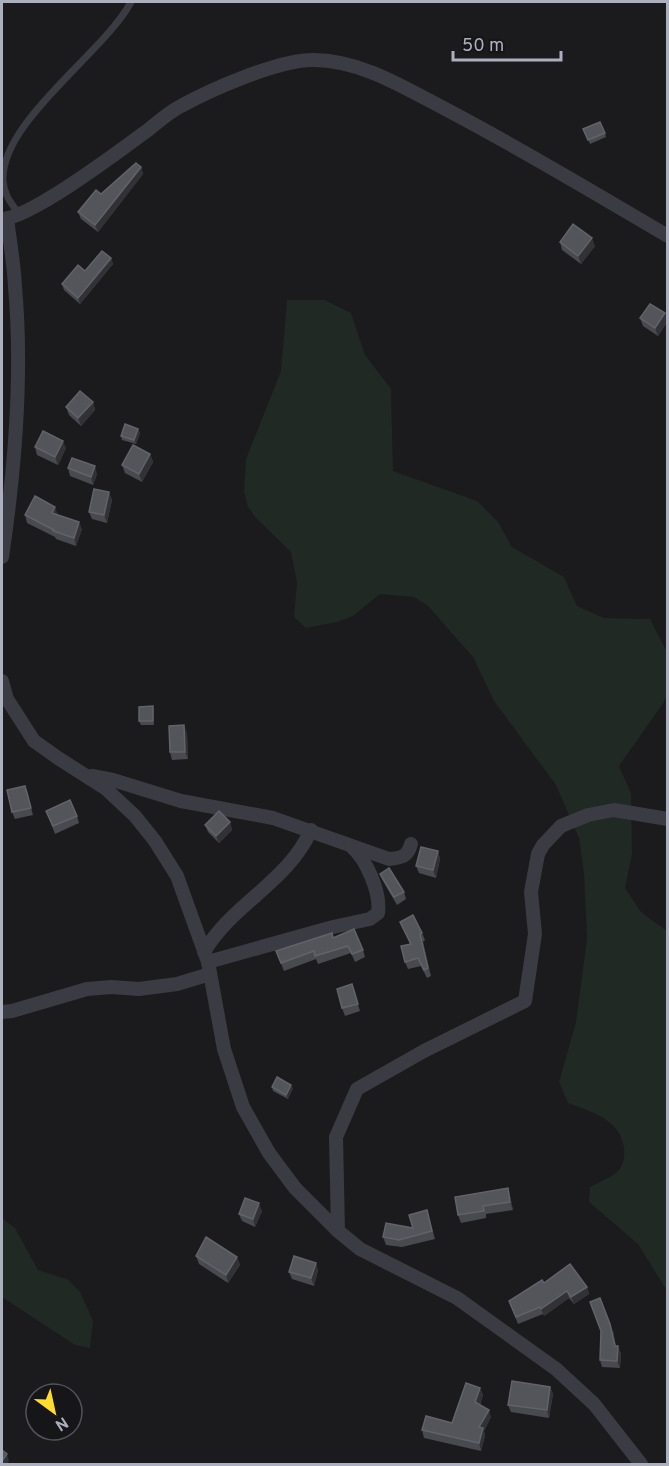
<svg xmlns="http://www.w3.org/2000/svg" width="669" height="1466" font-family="Overpass,sans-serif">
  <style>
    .green { fill: #202923 }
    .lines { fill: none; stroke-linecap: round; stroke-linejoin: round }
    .service { stroke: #3b3b43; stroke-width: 7 }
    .minor { stroke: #3b3b43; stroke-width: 14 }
    .wall { fill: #494a4f }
    .shaded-wall { fill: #323236 }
    .building { fill: #54555b; stroke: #62636a; stroke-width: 1.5 }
  </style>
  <rect width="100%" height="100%" fill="#1b1a1d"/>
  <g class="green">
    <path d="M287 300H325L351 313 365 355 391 389 393 471 477 501 498 522 512 547 564 577 577 606 604 618 650 619 667 652V694L664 702 619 766 631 793 632 854 625 888 641 912 667 931V1291L638 1244 589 1202 590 1187C599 1182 613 1177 619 1170 624 1163 625 1156 624 1148 620 1119 591 1112 568 1103L559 1082 576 1022 587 938 584 873 579 838 556 785 494 701 473 657 428 606 414 597 380 594 353 616 337 622 306 628 294 617 297 583 291 552 257 519 248 507 244 491 246 459 281 371Z"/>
    <polygon points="2,1218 15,1228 38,1270 69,1280 80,1292 93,1321 90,1348 75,1345 2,1297"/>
  </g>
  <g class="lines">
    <path class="service" d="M19 214C11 203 4 195 3 181 0 122 104 53 131 2"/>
    <g class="minor">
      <path d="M2 219C31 218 121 150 148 130 158 122 169 112 181 106 212 89 278 60 313 60 363 60 408 90 451 112 525 151 596 194 668 236"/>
      <path d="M2 557C15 469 23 376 15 287 14 264 10 242 7 219"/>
      <polyline points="2,681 7,699 34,741 58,758 105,788 135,816 155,841 177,876 208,962 224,1049 243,1107 269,1153 295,1188 338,1231 360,1249 457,1298 556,1369 594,1404 641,1464"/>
      <path d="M92 776 113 780 181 801 273 818 389 859C402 858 408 856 411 844"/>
      <path d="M204 952C232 904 288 882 311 830"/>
      <path d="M208 962 333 927 370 919 378 913C381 892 366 859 351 846"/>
      <polyline points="2,1012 12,1011 87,989 111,987 139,989 177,984 210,974"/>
      <polyline points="338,1231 336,1137 357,1089 424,1051 525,1001 535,934 531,892 538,854 543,845 561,826 588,815 614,810 668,819"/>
    </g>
  </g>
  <g class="wall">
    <polygon points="583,129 605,133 606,137 590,144"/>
    <polygon points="141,167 143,174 98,232 81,219 78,212 101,194"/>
    <polygon points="560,242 595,246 581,264 562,250"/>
    <polygon points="111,258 113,264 80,304 64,290 62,284"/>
    <polygon points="665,313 668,321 658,336 643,326 640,318"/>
    <polygon points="93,402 95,410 81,426 69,415 66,407"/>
    <polygon points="138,429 140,433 136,444 122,440 121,436"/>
    <polygon points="35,447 66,448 58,465 37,455"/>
    <polygon points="150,454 153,462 142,482 125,473 122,465"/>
    <polygon points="68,468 97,474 93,485 70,476"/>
    <polygon points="109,492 112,500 107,523 92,519 89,512"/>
    <polygon points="25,515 58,515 82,529 76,546 56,539 55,537 27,523"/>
    <polygon points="154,710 154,725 141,725 139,721"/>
    <polygon points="187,733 188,759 172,760 170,752"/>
    <polygon points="25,786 33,815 15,819 12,812"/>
    <polygon points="46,811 77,816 79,823 55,834"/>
    <polygon points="230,822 232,830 219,843 208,832 205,825"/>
    <polygon points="438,851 440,859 436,878 419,873 416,866"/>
    <polygon points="380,874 404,892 406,899 397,905 383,881"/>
    <polygon points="400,922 422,933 425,940 423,942 431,976 427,978 421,966 408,969 405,962 410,944"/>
    <polygon points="334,938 363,950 365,957 355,962 351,953 318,964 316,959 284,971 276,951"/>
    <polygon points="352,984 360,1011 345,1016 342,1008"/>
    <polygon points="272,1087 293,1088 288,1099 273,1091"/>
    <polygon points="508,1188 510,1196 513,1210 486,1214 486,1218 461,1223 458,1215"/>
    <polygon points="427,1210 435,1239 402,1247 386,1245 383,1237 413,1228"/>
    <polygon points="262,1211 255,1227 242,1221 239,1214"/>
    <polygon points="196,1256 237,1257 240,1265 228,1283 199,1264"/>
    <polygon points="316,1263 318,1271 314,1286 292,1279 289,1272"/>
    <polygon points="544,1283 587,1287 589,1294 574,1304 569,1298 544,1316 543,1314 518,1324 509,1301"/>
    <polygon points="613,1331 616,1346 621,1353 620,1368 602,1367 600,1360"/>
    <polygon points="550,1387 553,1394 549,1418 511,1412 508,1405"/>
    <polygon points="480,1388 483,1395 480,1405 491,1417 484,1431 485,1436 481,1451 424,1438 422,1430 452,1423"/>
  </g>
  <g class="shaded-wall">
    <polygon points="141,167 143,174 98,232 95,225"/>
    <polygon points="592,238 595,246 581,264 578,256"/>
    <polygon points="111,258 113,264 80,304 78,298"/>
    <polygon points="665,313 668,321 658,336 655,328"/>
    <polygon points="93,402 95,410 81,426 78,418"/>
    <polygon points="138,429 140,433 136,444 134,440"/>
    <polygon points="63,441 66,448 58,465 55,457"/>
    <polygon points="150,454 153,462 142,482 139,474"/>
    <polygon points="95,466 97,474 93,485 91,477"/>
    <polygon points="109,492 112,500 107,523 104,515"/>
    <polygon points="55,507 58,515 52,513"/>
    <polygon points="79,522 82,529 76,546 74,538"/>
    <polygon points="153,706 154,710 154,725 153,721"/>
    <polygon points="184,725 187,733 188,759 185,752"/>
    <polygon points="25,786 28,793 33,815 31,808"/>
    <polygon points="230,822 232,830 219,843 216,836"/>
    <polygon points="438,851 440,859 436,878 433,870"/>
    <polygon points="420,934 423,942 431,976 428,968"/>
    <polygon points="291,1085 293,1088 288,1099 286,1095"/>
    <polygon points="508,1188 510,1196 513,1210 510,1202"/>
    <polygon points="259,1203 262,1211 255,1227 253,1219"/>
    <polygon points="237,1257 240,1265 228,1283 226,1275"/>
    <polygon points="316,1263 318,1271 314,1286 311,1278"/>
    <polygon points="587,1287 589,1294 574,1304 571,1297"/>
    <polygon points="567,1291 569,1298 544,1316 541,1309"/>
    <polygon points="610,1324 613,1331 617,1353 615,1346"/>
    <polygon points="618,1346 621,1353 620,1368 617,1361"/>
    <polygon points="550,1387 553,1394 549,1418 547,1410"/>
    <polygon points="480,1388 483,1395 478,1409 475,1402"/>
    <polygon points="489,1410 491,1417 484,1431 485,1436 481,1451 479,1443 479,1427"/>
    <polygon points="7,1454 9,1461 7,1464 2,1464 2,1461"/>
  </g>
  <g class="building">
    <polygon points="600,122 605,133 588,140 583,129"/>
    <polygon points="136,163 141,167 95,225 78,212 96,190 101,194"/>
    <polygon points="573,224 592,238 578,256 560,242"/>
    <polygon points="102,251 111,258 78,298 62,284 78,265 85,271"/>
    <polygon points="650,304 665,313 655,328 640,318"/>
    <polygon points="80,391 93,402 78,418 66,407"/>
    <polygon points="125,424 138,429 134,440 121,436"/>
    <polygon points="43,431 63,441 55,457 35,447"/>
    <polygon points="133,445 150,454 139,474 122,465"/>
    <polygon points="72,458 95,466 91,477 68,468"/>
    <polygon points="94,489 109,492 104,515 89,512"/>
    <polygon points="35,496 55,507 52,513 79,522 74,538 53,531 54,530 25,515"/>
    <polygon points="153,706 153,721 139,721 139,707"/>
    <polygon points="184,725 185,752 170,752 169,726"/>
    <polygon points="25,786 31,808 12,812 7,790"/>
    <polygon points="70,800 77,816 53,826 46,811"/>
    <polygon points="219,811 230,822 216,836 205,825"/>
    <polygon points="421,847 438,851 433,870 416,866"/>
    <polygon points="389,868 404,892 394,897 380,874"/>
    <polygon points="413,915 422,933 420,934 428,968 424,970 418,958 405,962 401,946 411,944 400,922"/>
    <polygon points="354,929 363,950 352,954 348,946 315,956 314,951 281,963 276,951 332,933 333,938"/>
    <polygon points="352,984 358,1004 342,1008 337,989"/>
    <polygon points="277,1077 291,1085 286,1095 272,1087"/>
    <polygon points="508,1188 510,1202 483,1206 484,1211 458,1215 455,1197"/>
    <polygon points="245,1198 259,1203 253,1219 239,1214"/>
    <polygon points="427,1210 432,1231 399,1240 383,1237 386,1223 413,1228 409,1215"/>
    <polygon points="206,1237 237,1257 226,1275 196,1256"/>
    <polygon points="294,1256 316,1263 311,1278 289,1272"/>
    <polygon points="570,1264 587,1287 571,1297 567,1291 541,1309 540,1307 516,1317 509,1301 542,1280 544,1283"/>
    <polygon points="600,1298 610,1324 615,1346 618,1346 617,1361 600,1360 601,1331 590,1302"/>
    <polygon points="512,1381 550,1387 547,1410 508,1405"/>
    <polygon points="466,1383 480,1388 475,1402 489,1410 479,1427 483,1428 479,1443 422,1430 426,1416 452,1423"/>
    <polygon points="2,1450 7,1454 2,1461"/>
  </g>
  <rect width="669" height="1466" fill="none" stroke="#acafbd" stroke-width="6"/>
  <g transform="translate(54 1412) rotate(147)"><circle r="28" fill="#161518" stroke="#52535a" stroke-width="1.5"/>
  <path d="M0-4.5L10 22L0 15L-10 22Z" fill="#ffdb31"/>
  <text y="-9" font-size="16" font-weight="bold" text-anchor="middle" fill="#acafbd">N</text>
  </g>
  <path d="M453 51v9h108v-9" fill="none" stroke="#acafbd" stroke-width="3"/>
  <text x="462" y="51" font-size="18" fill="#acafbd" stroke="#161518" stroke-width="4.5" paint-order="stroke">50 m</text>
</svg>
